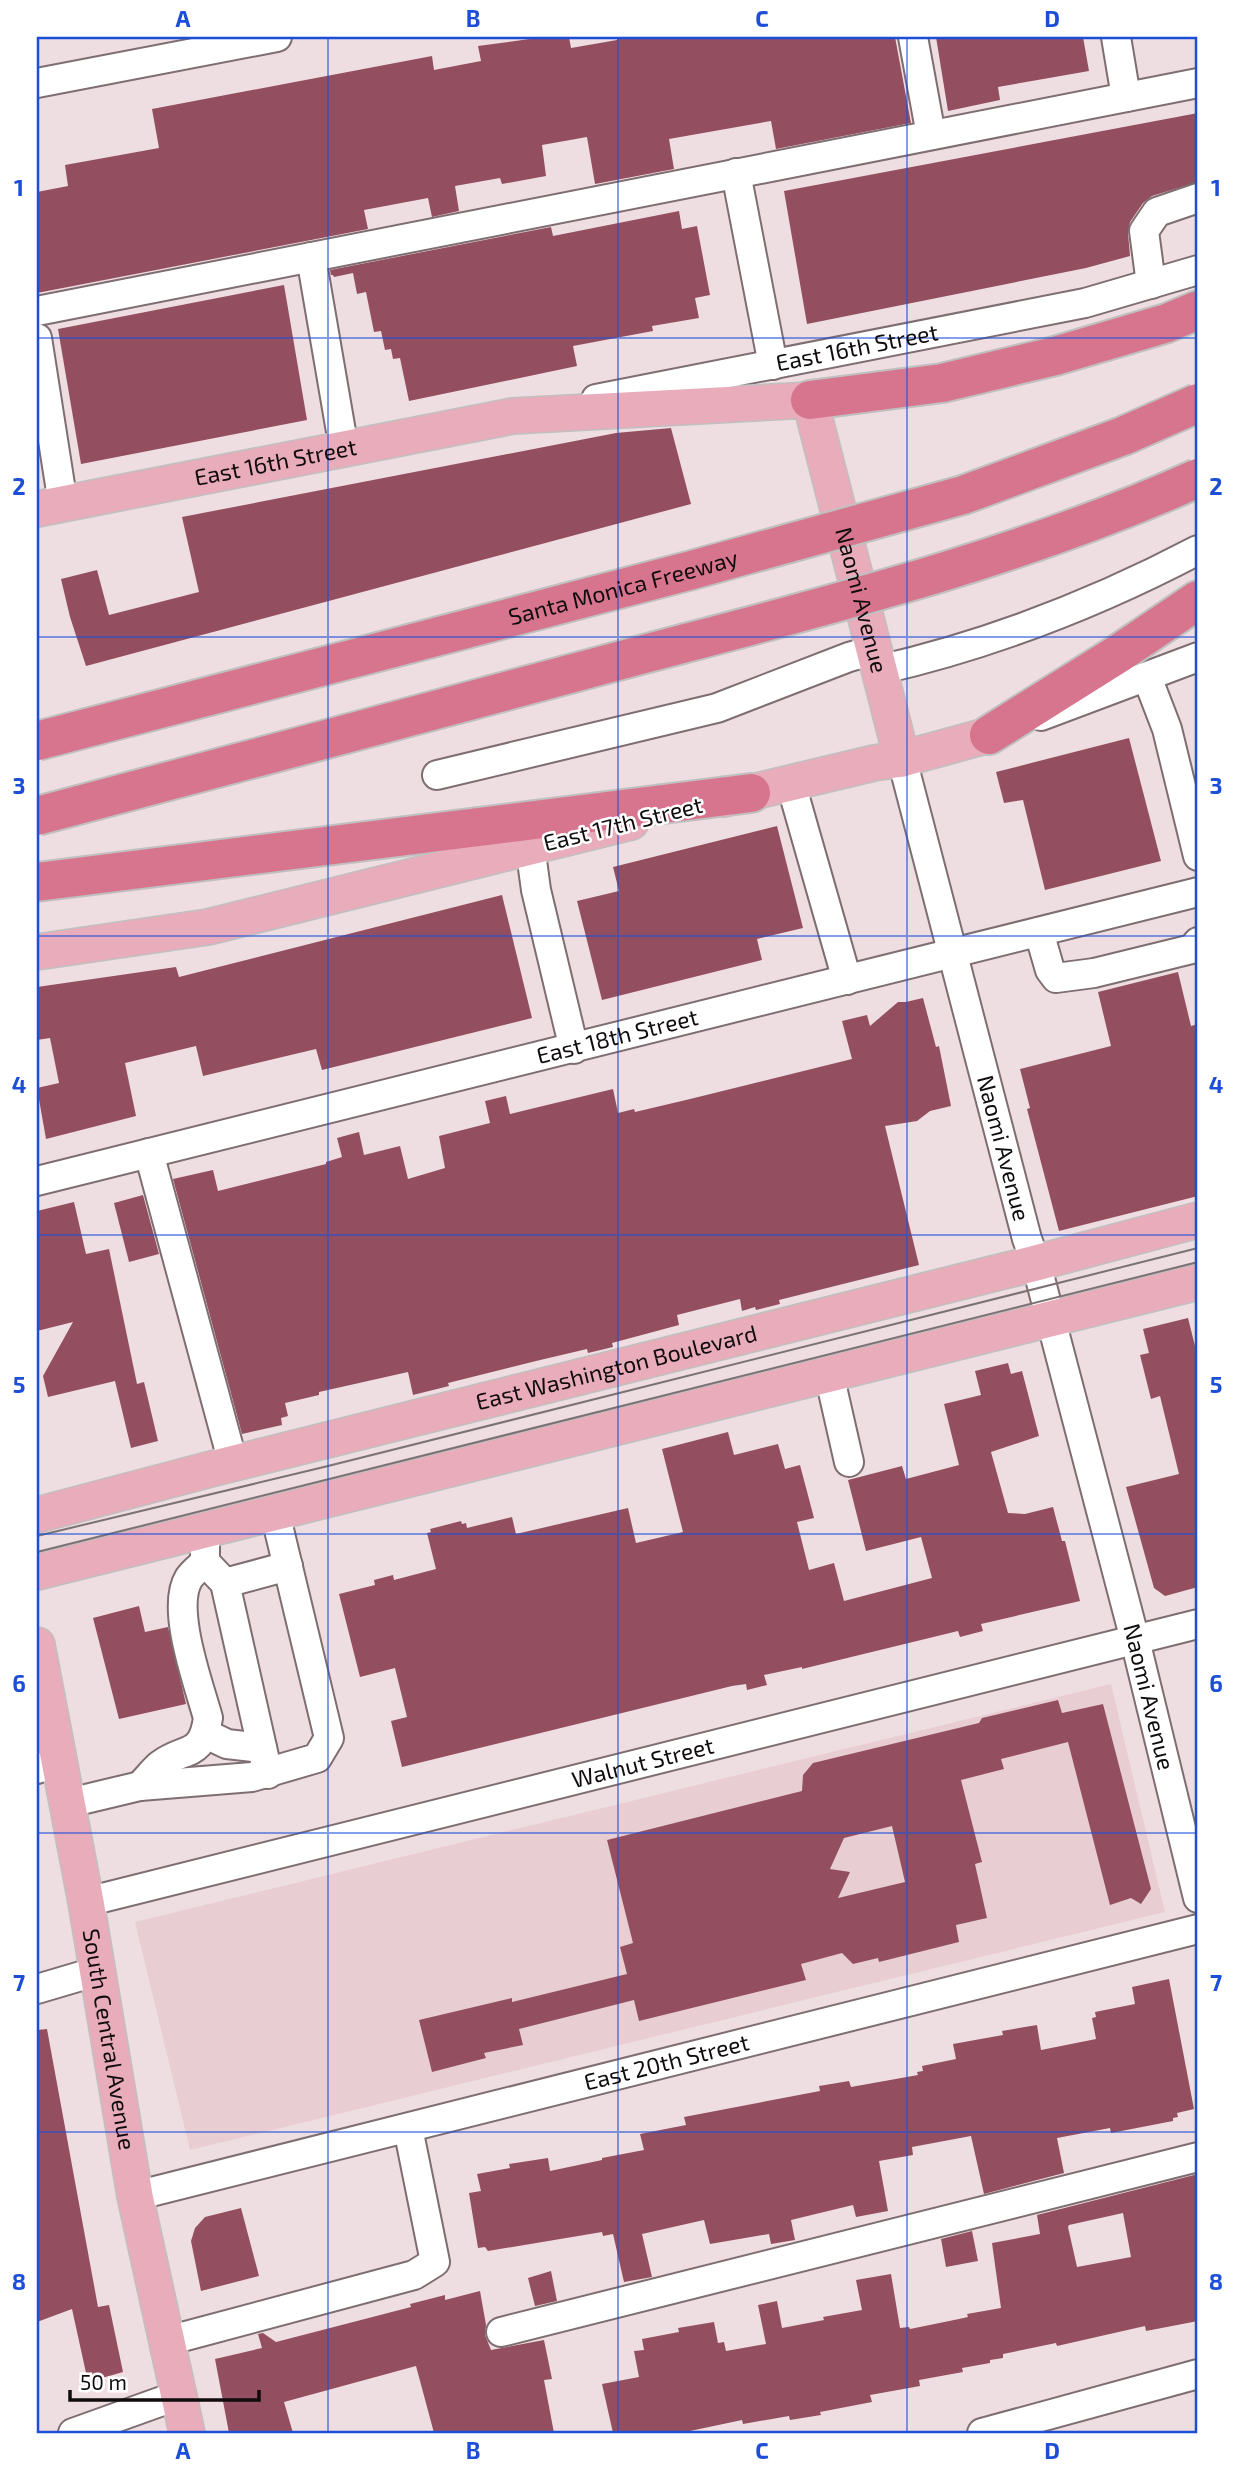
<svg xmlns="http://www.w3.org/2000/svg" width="1235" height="2470" font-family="'Exo 2',sans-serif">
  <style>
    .built { fill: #e8ced3 }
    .building { fill: #934f60; fill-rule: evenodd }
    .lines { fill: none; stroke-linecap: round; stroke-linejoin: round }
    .minor-casing { stroke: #7e6e71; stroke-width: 32 }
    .major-casing { stroke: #c1c0c0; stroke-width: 38 }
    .highway-casing { stroke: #c1c0c0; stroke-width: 42 }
    .minor { stroke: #fff; stroke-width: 28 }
    .major { stroke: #e8acbb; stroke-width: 35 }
    .highway { stroke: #d8758e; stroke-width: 38 }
    .tram { stroke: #7c7274; stroke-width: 2 }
    .highway-bridge-casing { stroke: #c1c0c0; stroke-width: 42; stroke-linecap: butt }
    .highway-bridge { stroke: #d8758e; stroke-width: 38 }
    .grid { fill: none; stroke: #1d4ed8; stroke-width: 2; stroke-opacity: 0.55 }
    .labels { text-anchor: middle; stroke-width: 5; stroke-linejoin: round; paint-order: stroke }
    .street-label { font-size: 23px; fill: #100b0c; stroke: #fff }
    .neatline { fill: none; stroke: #1d4ed8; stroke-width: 2.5 }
    .grid-label { font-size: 23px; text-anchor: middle; font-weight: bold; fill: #1d4ed8 }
  </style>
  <rect width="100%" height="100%" fill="#efdee1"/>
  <polygon class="built" points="1111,1684 1165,1912 190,2150 135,1922"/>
  <g class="building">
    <polygon points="544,37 569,37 571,48 617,40 617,37 895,37 911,123 776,149 771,121 669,139 674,169 595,184 587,137 542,145 546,176 502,184 500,178 455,186 459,211 432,217 428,198 364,210 368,229 37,293 37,192 68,186 65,165 159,148 152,109 432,56 434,70 481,61 478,46"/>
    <polygon points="936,37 1083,37 1089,71 998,87 1000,100 948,111"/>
    <polygon points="1198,113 1198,182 1152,196 1143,203 1130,222 1128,233 1130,256 1086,268 807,324 784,191"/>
    <polygon points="679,211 682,229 697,226 710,295 695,298 699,318 652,326 653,331 573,346 577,366 409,401 400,358 393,359 391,349 385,350 381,331 374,332 366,292 357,294 353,273 334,277 333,275 331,275 330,270 551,227 553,236"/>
    <polygon points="284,285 307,420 81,464 58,329"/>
    <polygon points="671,428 691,504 86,666 70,617 61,579 97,570 109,615 199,592 182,517 616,433"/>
    <polygon points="1129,738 1161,861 1045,890 1023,800 1004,803 996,772"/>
    <polygon points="777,826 803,928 757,939 762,960 602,1000 577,901 619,891 613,867"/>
    <polygon points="502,895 532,1018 322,1070 316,1049 203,1076 196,1046 125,1063 136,1116 46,1139 37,1088 59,1083 50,1038 37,1040 37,987 176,967 179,977"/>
    <polygon points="1178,972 1191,1026 1198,1024 1198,1196 1059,1231 1027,1109 1030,1108 1020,1069 1111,1046 1098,992"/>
    <polygon points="923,998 936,1047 939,1046 951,1106 930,1111 917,1121 885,1126 919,1265 779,1300 780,1304 756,1310 755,1307 742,1311 740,1299 677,1315 679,1325 612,1343 613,1347 588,1353 587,1349 536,1361 448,1383 449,1386 413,1395 408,1372 319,1392 319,1395 285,1403 288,1416 281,1418 282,1425 242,1434 173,1179 213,1170 218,1191 326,1164 326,1162 342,1157 337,1138 359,1132 364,1155 400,1146 408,1179 445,1168 439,1136 490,1123 485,1101 506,1096 510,1114 613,1089 618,1113 634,1109 635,1112 686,1100 852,1059 842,1021 867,1015 870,1026 898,1002 906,1002"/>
    <polygon points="143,1195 159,1254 129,1262 114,1203"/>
    <polygon points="74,1202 86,1254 109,1249 137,1384 144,1382 158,1441 131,1448 115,1381 48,1397 43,1376 73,1322 37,1331 37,1211"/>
    <polygon points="1188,1318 1198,1358 1198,1587 1165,1596 1154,1588 1126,1487 1179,1474 1160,1396 1151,1399 1140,1355 1149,1353 1143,1329"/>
    <polygon points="1008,1363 1011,1374 1022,1371 1039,1436 991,1452 1008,1513 1025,1514 1053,1507 1062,1541 1065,1541 1080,1601 981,1624 983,1631 960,1637 958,1631 802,1669 802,1667 764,1675 767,1685 747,1690 746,1684 732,1686 402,1767 391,1721 407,1717 395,1668 360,1677 339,1594 375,1585 374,1580 393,1575 394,1580 436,1569 427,1533 431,1532 430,1529 461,1521 462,1524 466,1523 467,1528 512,1517 516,1534 628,1508 636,1543 683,1532 662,1449 728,1432 734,1455 778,1444 785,1469 800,1465 814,1518 797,1522 809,1570 834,1563 844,1601 932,1578 921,1537 866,1551 848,1480 902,1466 906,1479 959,1465 944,1404 981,1395 975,1371"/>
    <polygon points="139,1606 145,1632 168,1627 186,1704 119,1719 93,1618"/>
    <path d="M1058 1700 1062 1713 1103 1704 1150 1885 1151 1889 1141 1904 1131 1898 1110 1905 1068 1742 1001 1759 1004 1769 961 1780 982 1862 975 1864 987 1918 956 1925 959 1942 879 1962 878 1958 853 1964 842 1953 801 1964 806 1980 639 2021 634 2000 519 2029 523 2045 484 2053 486 2058 432 2072 419 2020 512 1998V2002L627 1974 620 1947 633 1943 607 1840 802 1791 803 1775 813 1763 979 1723 982 1718ZM892 1826 905 1882 838 1898 850 1872 830 1869 844 1838Z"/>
    <polygon points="1169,1979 1194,2109 1177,2113 1178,2117 1173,2118 1173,2121 1111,2133 1110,2128 1057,2138 1064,2173 984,2194 971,2136 912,2147 913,2155 879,2161 888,2211 856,2217 853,2205 791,2220 795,2240 771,2244 769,2234 710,2244 704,2220 642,2234 652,2277 624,2282 613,2234 603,2236 602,2232 488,2251 485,2247 478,2248 469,2193 481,2191 477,2174 510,2168 509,2164 548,2158 550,2171 602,2160 602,2158 644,2150 640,2134 686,2125 684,2117 820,2091 819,2086 849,2081 851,2087 918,2075 917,2072 923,2071 922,2066 956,2059 953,2044 1003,2035 1002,2031 1037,2025 1041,2050 1096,2039 1092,2018 1096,2017 1095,2012 1135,2004 1132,1987"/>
    <polygon points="47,2029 98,2307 109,2305 123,2372 88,2382 72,2309 37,2322 37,2030"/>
    <path d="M1198 2174V2321L1146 2331 1145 2326 1057 2346 1056 2343 1003 2354V2358L990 2360V2363L962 2368 963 2372 919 2380 920 2386 870 2395 872 2402 820 2412 821 2415 790 2420 789 2416 743 2424 742 2420 690 2431V2433H613L602 2384 639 2377 634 2351 644 2350 642 2339 679 2332 678 2328 714 2322 718 2343 724 2342 726 2351 766 2344 758 2305 777 2301 782 2328 824 2320 823 2317 862 2310 856 2280 891 2274 900 2328 909 2327 910 2329 959 2319 968 2317 967 2314 1001 2308 992 2243 1040 2234 1037 2215ZM1123 2213 1131 2257 1077 2267 1068 2227 1069 2225Z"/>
    <polygon points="241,2208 259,2276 201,2291 191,2241 195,2228 205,2217"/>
    <polygon points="972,2231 978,2261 946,2267 941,2239"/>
    <polygon points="551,2271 557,2301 535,2306 528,2278"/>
    <polygon points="480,2291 486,2325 485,2335 491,2350 544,2340 552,2379 544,2380 554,2433 434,2433 416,2366 284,2402 293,2433 229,2433 215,2359 262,2348 258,2334 263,2333 276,2342 411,2307 410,2304 445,2295 445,2300"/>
  </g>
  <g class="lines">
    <defs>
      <g id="minor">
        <polyline points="913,37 931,135"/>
        <polyline points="1116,37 1126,97"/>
        <polyline points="37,83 277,37"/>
        <polyline points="736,173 773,365"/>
        <polyline points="311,257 344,449"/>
        <polyline points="1151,284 1144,231 1157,212 1198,198"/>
        <polyline points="37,311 1198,83"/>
        <polyline points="37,338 63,504"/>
        <path id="s1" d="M596 399 1085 303 1198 270"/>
        <path d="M879 670C988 645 1099 602 1198 550"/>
        <polyline points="1147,677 1167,729 1198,856"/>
        <polyline points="1041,716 1198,657"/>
        <path id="s2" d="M902 759 1027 1239 1036 1263 1135 1640 1198 1898"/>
        <polyline points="437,775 717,708 849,657 874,650"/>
        <polyline points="791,784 847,980"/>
        <polyline points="530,846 536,890 574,1049"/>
        <polyline points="1039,932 1050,970 1056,978 1094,973 1192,949 1198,942"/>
        <polyline points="149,1153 233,1463"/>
        <path id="s3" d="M37 1181 1198 892"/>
        <polyline points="829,1374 849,1462"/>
        <polyline points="205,1544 205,1562 225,1583 268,1774"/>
        <polyline points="225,1583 288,1566"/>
        <polyline points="206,1734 227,1744 262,1748"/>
        <polyline points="37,1769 61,1761"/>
        <path d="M140 1786C147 1779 153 1771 160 1765 185 1746 202 1759 208 1718 199 1685 170 1608 189 1578 193 1572 200 1567 205 1562"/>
        <polyline points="69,1803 140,1786 252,1777 317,1758 329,1738 275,1513"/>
        <path id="s4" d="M86 1902 1198 1624"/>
        <polyline points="37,1989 98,1971"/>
        <path id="s5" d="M135 2196 1198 1929"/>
        <polyline points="501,2332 1198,2157"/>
        <polyline points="167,2341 414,2275 435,2262 408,2128"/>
        <polyline points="73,2433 179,2395"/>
        <polyline points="982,2433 1198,2374"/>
      </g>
      <g id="major">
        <path id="s6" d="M37 509 513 416 810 400 902 759"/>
        <polyline points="723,799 874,763 902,759 989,735"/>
        <polyline points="37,952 208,927 631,822"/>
        <path id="s7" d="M37 1515 211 1469 1036 1263 1198 1220"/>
        <polyline points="37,1572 1198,1282"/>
        <path id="s8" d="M37 1645 86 1902 135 2196 187 2433"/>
      </g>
      <g id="highway">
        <polyline points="810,400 942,383 1055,356 1167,323 1198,310"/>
        <polyline points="989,735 1118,654 1198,600"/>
        <polyline points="37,882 751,793"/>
      </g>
    </defs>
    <use href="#minor" class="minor-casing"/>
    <use href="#major" class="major-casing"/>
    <use href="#highway" class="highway-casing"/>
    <use href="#minor" class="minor"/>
    <use href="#major" class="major"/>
    <use href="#highway" class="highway"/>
    <g class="tram">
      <polyline points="37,1536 324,1467 1198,1248"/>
      <polyline points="37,1552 1198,1262"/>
    </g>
    <defs>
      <g id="highway-bridge">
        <path id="s9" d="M37 741 692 570 963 495 1123 436 1198 403"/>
        <path d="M37 816C241 762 444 708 648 653 834 604 1022 557 1198 478"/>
      </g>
    </defs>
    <use href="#highway-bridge" class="highway-bridge-casing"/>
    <use href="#highway-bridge" class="highway-bridge"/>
  </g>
  <path class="grid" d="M328 37V2433M618 37V2433M907 37V2433M37 338H1198M37 637H1198M37 936H1198M37 1235H1198M37 1534H1198M37 1833H1198M37 2132H1198"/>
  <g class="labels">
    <g class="street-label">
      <text dy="8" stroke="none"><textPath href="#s1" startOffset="266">East 16th Street</textPath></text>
      <text dy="8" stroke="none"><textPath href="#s6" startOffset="243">East 16th Street</textPath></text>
      <text dy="8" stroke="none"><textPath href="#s9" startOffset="606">Santa Monica Freeway</textPath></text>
      <text dy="8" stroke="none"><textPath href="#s6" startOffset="989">Naomi Avenue</textPath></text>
      <text transform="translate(623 824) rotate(-14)" y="8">East 17th Street</text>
      <text dy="8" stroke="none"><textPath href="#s3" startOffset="598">East 18th Street</textPath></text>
      <text dy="8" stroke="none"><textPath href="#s2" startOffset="402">Naomi Avenue</textPath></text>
      <text dy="8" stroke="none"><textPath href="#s7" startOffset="598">East Washington Boulevard</textPath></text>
      <text dy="8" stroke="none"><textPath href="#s2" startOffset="970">Naomi Avenue</textPath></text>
      <text dy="8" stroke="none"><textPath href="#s4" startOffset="574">Walnut Street</textPath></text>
      <text dy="8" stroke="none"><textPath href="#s8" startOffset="401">South Central Avenue</textPath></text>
      <text dy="8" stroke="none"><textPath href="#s5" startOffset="548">East 20th Street</textPath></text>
    </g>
  </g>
  <rect width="1235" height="2470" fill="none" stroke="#ffffff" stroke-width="77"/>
  <path d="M70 2390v10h189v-10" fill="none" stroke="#100b0c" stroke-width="3.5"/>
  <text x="80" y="2390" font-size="21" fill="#100b0c" stroke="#ffffff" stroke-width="5" paint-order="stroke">50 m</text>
  <rect x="38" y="38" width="1158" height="2394" class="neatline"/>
  <g class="grid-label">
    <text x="183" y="27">A</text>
    <text x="473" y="27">B</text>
    <text x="762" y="27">C</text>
    <text x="1052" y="27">D</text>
    <text x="19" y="196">1</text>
    <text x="1216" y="196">1</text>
    <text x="19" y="495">2</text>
    <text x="1216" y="495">2</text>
    <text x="19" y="794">3</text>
    <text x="1216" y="794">3</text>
    <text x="19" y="1093">4</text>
    <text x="1216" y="1093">4</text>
    <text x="19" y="1393">5</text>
    <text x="1216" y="1393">5</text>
    <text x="19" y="1692">6</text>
    <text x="1216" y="1692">6</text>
    <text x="19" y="1991">7</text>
    <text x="1216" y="1991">7</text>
    <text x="19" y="2290">8</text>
    <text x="1216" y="2290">8</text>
    <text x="183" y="2459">A</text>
    <text x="473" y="2459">B</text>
    <text x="762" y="2459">C</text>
    <text x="1052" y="2459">D</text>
  </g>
</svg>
